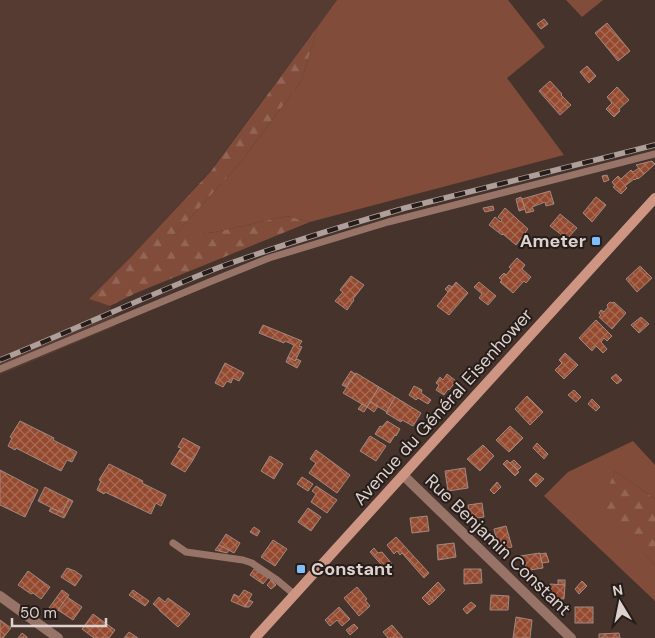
<svg xmlns="http://www.w3.org/2000/svg" width="655" height="638" font-family="'DM Sans',sans-serif">
  <style>
    .built { fill: #553b32 }
    .grass { fill: #814c3a }
    .forest { fill: url(#forest-firs) }
    .building { fill: url(#building-cross-hatch); stroke: #9f8981 }
    .lines { fill: none; stroke-linecap: round; stroke-linejoin: round }
    .service { stroke: #987468; stroke-width: 7 }
    .minor { stroke: #987468; stroke-width: 10 }
    .secondary { stroke: #ce9582; stroke-width: 10 }
    .rail-casing { stroke: #ae9f9a; stroke-width: 5.5 }
    .rail { stroke: #261d1a; stroke-width: 4; stroke-dasharray: 11; stroke-linecap: butt }
    .poi-dot { fill: #80bdfa; stroke: #261d1a; stroke-width: 2 }
    .labels { text-anchor: middle; stroke-width: 4; stroke-linejoin: round; paint-order: stroke }
    .poi-label { font-size: 18px; font-weight: bold; fill: #ded2ce; stroke: #261d1a; text-anchor: end }
    .street-label { font-size: 18px; fill: #ded2ce; stroke: #261d1a }
  </style>
  <defs>
    <pattern id="forest-firs" width="22" height="20" patternUnits="userSpaceOnUse" patternTransform="scale(1.25)"><rect width="22" height="20" fill="#814c3a"/><path d="M5 1l3.5 6h-7zM16 11l3.5 6h-7z" fill="#926555"/></pattern>
    <pattern id="building-cross-hatch" width="8" height="8" patternUnits="userSpaceOnUse" patternTransform="scale(1.25)"><rect width="8" height="8" fill="#95492e"/><path d="M0 0l8 8M0 8l8-8" fill="none" stroke="#a86b55"/></pattern>
  </defs>
  <rect width="100%" height="100%" fill="#46332c"/>
  <polygon class="built" points="0,0 337,0 211,170 130,258 90,299 110,306 116,326 0,375"/>
  <g class="grass">
    <polygon points="337,0 508,0 545,47 507,78 564,155 310,222 287,216 215,232 172,238 241,162 302,80 318,26"/>
    <polygon points="566,0 603,0 582,17"/>
    <polygon points="633,441 655,465 655,499 615,471 600,509 655,565 655,601 544,496 568,472"/>
  </g>
  <g class="forest">
    <polygon points="318,26 302,80 241,162 173,237 215,232 287,216 310,222 136,293 110,306 89,299 130,258 211,171"/>
    <polygon points="615,471 655,499 655,565 599,509"/>
  </g>
  <g class="building">
    <polygon points="544,19 548,24 541,29 537,24"/>
    <polygon points="607,23 630,51 618,61 595,33"/>
    <polygon points="587,66 596,76 589,83 580,72"/>
    <polygon points="550,81 562,94 561,95 571,105 560,115 539,91"/>
    <polygon points="617,87 629,100 619,109 620,111 614,117 606,109 612,103 607,97"/>
    <polygon points="652,161 655,164 644,174 636,165"/>
    <polygon points="639,168 644,174 638,179 637,178 635,180 634,179 625,186 627,188 621,194 613,187 615,186 612,182 618,176 621,179 631,170 633,172"/>
    <polygon points="607,175 609,180 604,182 602,176"/>
    <polygon points="550,191 554,204 546,206 545,202 532,207 534,211 526,213 522,199"/>
    <polygon points="521,197 525,209 519,211 516,199"/>
    <polygon points="596,197 606,205 592,222 583,213"/>
    <polygon points="493,206 494,210 485,212 483,208"/>
    <polygon points="505,208 528,229 516,245 503,234 502,235 489,225 495,217 501,222 502,220 498,217"/>
    <polygon points="560,214 577,228 567,239 550,226"/>
    <polygon points="517,258 525,265 522,269 531,277 526,283 524,281 513,293 500,282 502,280 499,278 504,273 506,275 511,269 509,267"/>
    <polygon points="640,266 652,278 637,292 626,279"/>
    <polygon points="351,276 364,285 353,299 354,300 347,310 335,301 343,292 340,290"/>
    <polygon points="456,282 468,293 449,315 437,306"/>
    <polygon points="479,282 496,296 488,305 479,298 482,294 474,287"/>
    <polygon points="449,285 452,287 448,292 445,289"/>
    <polygon points="610,302 612,303 614,302 626,313 612,329 599,317 601,316 599,313 601,310 604,312 608,307 607,305"/>
    <polygon points="641,317 649,324 639,333 631,325"/>
    <polygon points="596,320 612,336 607,341 604,338 601,342 607,349 603,353 596,346 592,351 579,338"/>
    <polygon points="263,325 302,341 299,346 302,347 295,361 288,357 294,345 285,341 284,343 259,333"/>
    <polygon points="565,353 578,365 564,379 555,370 562,363 559,360"/>
    <polygon points="288,357 295,361 297,359 301,361 297,368 286,362"/>
    <polygon points="225,363 244,373 239,381 233,378 231,383 227,381 223,387 215,383"/>
    <polygon points="351,371 355,374 346,387 342,385"/>
    <polygon points="356,373 379,387 367,407 343,393"/>
    <polygon points="447,374 456,381 449,390 448,389 444,395 436,390 439,385 436,383 440,377 443,380"/>
    <polygon points="616,374 622,380 617,384 611,378"/>
    <polygon points="414,386 422,390 421,393 431,400 428,404 418,398 416,400 409,395"/>
    <polygon points="379,387 395,397 387,412 370,402"/>
    <polygon points="574,390 581,397 576,402 568,395"/>
    <polygon points="527,396 543,412 530,425 515,409"/>
    <polygon points="395,397 421,413 413,426 402,420 401,422 386,413"/>
    <polygon points="592,399 600,407 596,411 588,404"/>
    <polygon points="370,402 378,406 374,412 367,407"/>
    <polygon points="362,404 367,407 364,412 358,409"/>
    <polygon points="20,421 54,438 53,440 77,452 72,462 67,460 61,471 16,448 15,450 8,446 12,438 10,437"/>
    <polygon points="387,421 400,429 396,436 395,435 390,443 375,434 380,426 382,427"/>
    <polygon points="510,426 523,438 509,452 496,440"/>
    <polygon points="370,436 386,446 376,461 360,451"/>
    <polygon points="183,438 200,447 193,460 179,451 181,448 178,447"/>
    <polygon points="537,443 548,454 544,459 533,448"/>
    <polygon points="483,445 494,456 480,471 467,459"/>
    <polygon points="316,450 350,475 337,493 309,473 316,463 310,459"/>
    <polygon points="179,451 193,460 185,472 171,464"/>
    <polygon points="270,456 283,464 274,479 261,471"/>
    <polygon points="507,460 519,472 515,476 503,464"/>
    <polygon points="514,460 521,467 518,470 510,463"/>
    <polygon points="109,464 143,481 142,483 166,495 161,506 156,503 151,514 105,492 104,494 97,490 101,481 99,480"/>
    <polygon points="465,468 468,488 448,491 445,471"/>
    <polygon points="0,470 38,490 25,517 0,505"/>
    <polygon points="536,473 544,479 536,487 529,480"/>
    <polygon points="302,477 313,484 308,491 297,484"/>
    <polygon points="497,482 501,487 494,494 490,490"/>
    <polygon points="316,486 337,500 327,513 311,502 316,494 312,491"/>
    <polygon points="45,487 69,499 62,513 38,501"/>
    <polygon points="69,499 73,501 64,518 49,511 51,508 62,513"/>
    <polygon points="482,503 484,517 470,519 468,505"/>
    <polygon points="308,508 321,517 311,531 298,522"/>
    <polygon points="427,516 429,531 412,533 410,518"/>
    <polygon points="506,526 512,547 499,550 494,529"/>
    <polygon points="254,527 260,531 257,536 250,532"/>
    <polygon points="226,534 240,543 234,553 219,545"/>
    <polygon points="396,537 429,573 424,578 402,553 400,555 397,551 394,554 387,545"/>
    <polygon points="273,540 287,549 275,566 261,557"/>
    <polygon points="454,543 456,557 438,560 437,545"/>
    <polygon points="219,545 229,550 227,553 215,550"/>
    <polygon points="374,548 378,553 382,552 392,564 386,570 370,552"/>
    <polygon points="540,553 543,568 523,571 520,556"/>
    <polygon points="546,553 549,562 542,563 540,554"/>
    <polygon points="67,568 75,571 82,576 75,586 61,577"/>
    <polygon points="254,569 268,578 263,584 250,575"/>
    <polygon points="464,569 481,569 482,583 464,584"/>
    <polygon points="28,571 50,587 41,599 33,593 31,594 18,585"/>
    <polygon points="271,580 276,585 271,589 267,585"/>
    <rect x="558" y="580" width="7" height="5"/>
    <polygon points="582,581 587,586 579,594 575,589"/>
    <polygon points="438,582 445,590 434,601 427,593"/>
    <polygon points="550,584 565,585 564,599 549,598"/>
    <polygon points="357,587 367,599 365,600 370,606 359,616 344,598"/>
    <polygon points="62,590 69,595 56,613 49,608"/>
    <polygon points="133,590 149,601 145,606 129,595"/>
    <polygon points="244,590 252,594 245,607 231,601 234,594 239,597"/>
    <polygon points="427,593 434,601 429,605 422,598"/>
    <polygon points="491,595 509,596 508,610 490,610"/>
    <polygon points="67,597 82,607 73,620 58,610"/>
    <polygon points="159,597 165,602 168,598 190,614 178,627 159,610 159,609 153,604"/>
    <polygon points="249,600 253,602 249,607 245,607"/>
    <polygon points="471,602 476,606 467,614 463,609"/>
    <polygon points="339,607 350,619 342,626 337,620 330,626 325,620"/>
    <rect x="575" y="607" width="18" height="16"/>
    <polygon points="93,614 115,630 109,638 94,638 82,629"/>
    <polygon points="516,617 532,620 530,638 513,638"/>
    <polygon points="0,620 11,628 3,638 0,638"/>
    <polygon points="354,624 358,628 350,635 346,630"/>
    <polygon points="392,625 403,638 388,638 383,632"/>
    <polygon points="129,632 138,638 124,638"/>
    <polygon points="22,633 27,637 27,638 18,638"/>
    <polygon points="619,633 620,638 599,638 599,634"/>
  </g>
  <g class="lines">
    <g class="service">
      <polyline points="0,369 207,283 269,258 388,222 655,154"/>
      <polyline points="173,543 186,552 243,560 252,563 277,580 295,595"/>
    </g>
    <g class="minor">
      <polyline points="403,475 571,638"/>
      <polyline points="0,596 58,638"/>
    </g>
    <polyline class="secondary" points="255,638 655,198"/>
    <defs>
      <path id="rail" d="M0 360C74 330 146 296 220 267 281 245 343 226 405 208L655 145"/>
    </defs>
    <use href="#rail" class="rail-casing"/>
    <use href="#rail" class="rail"/>
  </g>
  <g class="poi-dot">
    <rect x="591" y="236" width="10" height="10" rx="2.5"/>
    <rect x="296" y="564" width="10" height="10" rx="2.5"/>
  </g>
  <g class="labels">
    <g class="poi-label">
      <text x="586" y="247">Ameter</text>
      <text x="311" y="575" text-anchor="start">Constant</text>
    </g>
    <g class="street-label">
      <text transform="translate(443 407) rotate(-48)" y="6">Avenue du Général Eisenhower</text>
      <text transform="translate(498 545) rotate(44)" y="6">Rue Benjamin Constant</text>
    </g>
  </g>
  <g transform="translate(620 603) rotate(350)" stroke="#261d1a" stroke-width="4" paint-order="stroke">
  <path d="M0-4L9 19L0 12L-9 19Z" fill="#ded2ce"/>
  <text y="-8" font-size="14" font-weight="bold" text-anchor="middle" fill="#ded2ce">N</text>
  </g>
  <path d="M12 618v8h94v-8" fill="none" stroke="#ded2ce" stroke-width="2.5"/>
  <text x="20" y="618" font-size="15" fill="#ded2ce" stroke="#261d1a" stroke-width="4" paint-order="stroke">50 m</text>
</svg>
